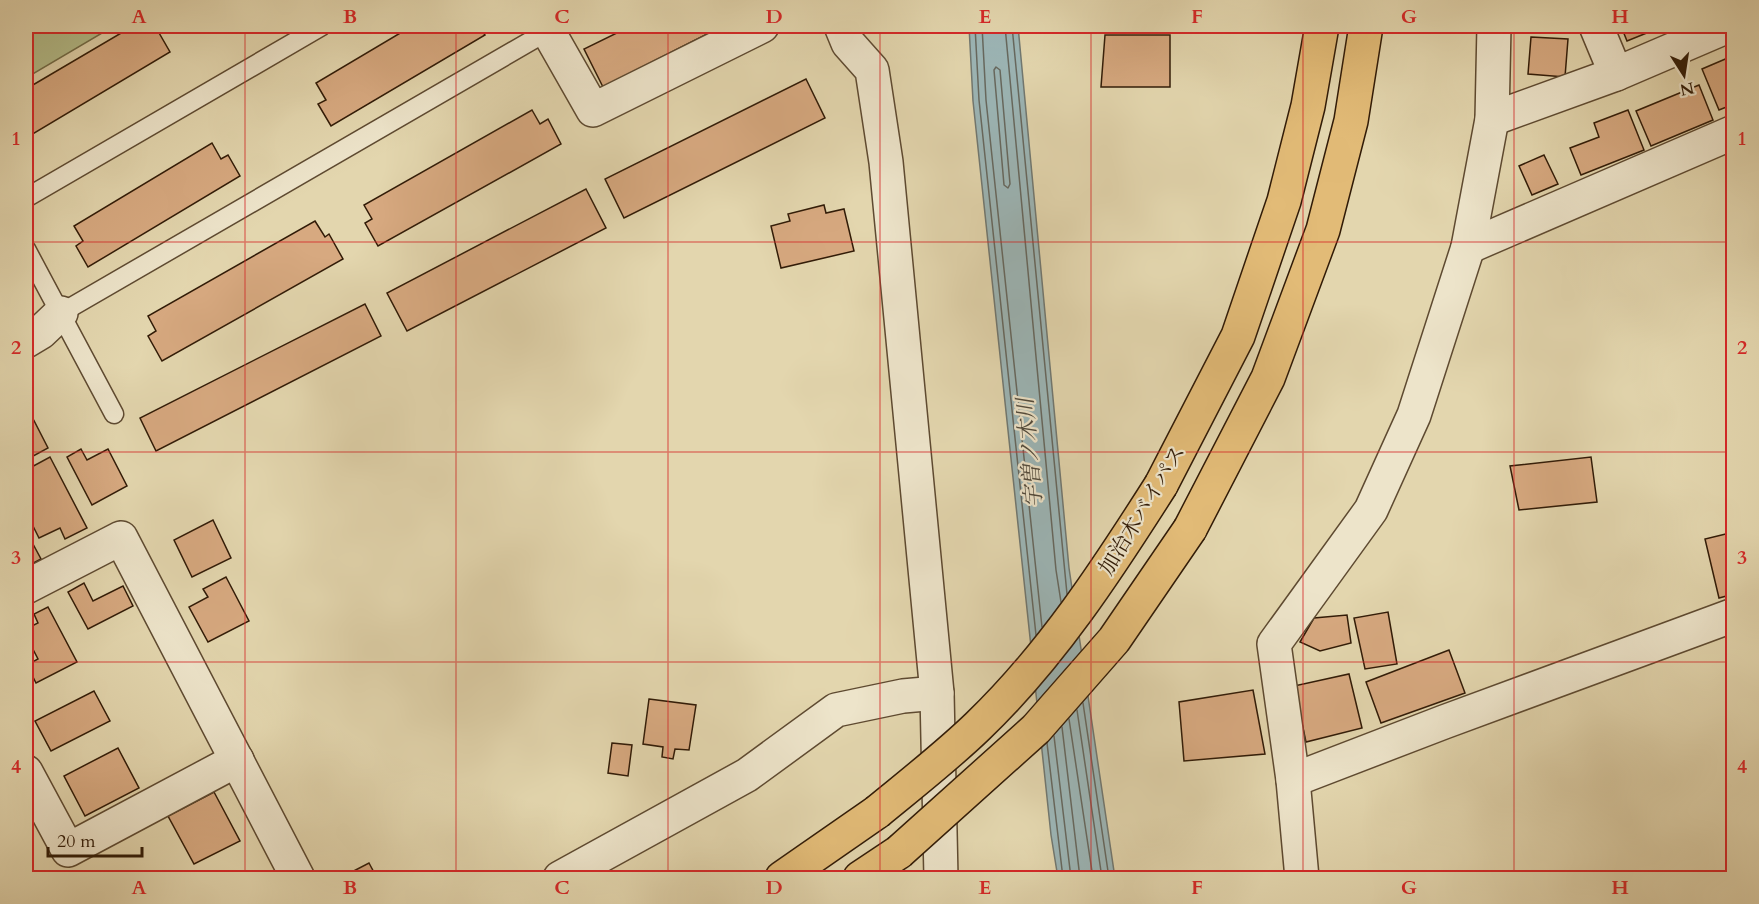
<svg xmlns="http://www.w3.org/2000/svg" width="1759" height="904" font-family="Cardo,'Noto Serif JP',serif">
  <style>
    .green { fill: #b4bd8a; stroke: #726c48; stroke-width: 1.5 }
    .water { fill: #9cb6b7; stroke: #717871; stroke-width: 1.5 }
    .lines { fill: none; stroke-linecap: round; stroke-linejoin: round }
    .shore { stroke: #66685f; stroke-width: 1.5 }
    .building { fill: #d7a980; stroke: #311b07; stroke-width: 1.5 }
    .service-casing { stroke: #5e4a31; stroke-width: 21 }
    .minor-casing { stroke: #5e4a31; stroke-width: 36 }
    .trunk-casing { stroke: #311b07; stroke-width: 36 }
    .service { stroke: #ede4ca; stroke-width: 18 }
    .minor { stroke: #ede4ca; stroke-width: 33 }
    .trunk { stroke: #e2bb77; stroke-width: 33 }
    .trunk-bridge-casing { stroke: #311b07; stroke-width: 36; stroke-linecap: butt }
    .trunk-bridge { stroke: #e2bb77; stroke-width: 33 }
    .grid { fill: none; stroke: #d62828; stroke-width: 1.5; stroke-opacity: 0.55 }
    .labels { text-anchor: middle; stroke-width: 4.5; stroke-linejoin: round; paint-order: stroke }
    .street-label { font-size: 21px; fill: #311b07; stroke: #ede4ca }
    .water-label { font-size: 22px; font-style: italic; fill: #514a3c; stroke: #ede4ca }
    .neatline { fill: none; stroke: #d62828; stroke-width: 2 }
    .grid-label { font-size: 20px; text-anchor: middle; font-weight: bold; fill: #d62828 }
  </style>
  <rect width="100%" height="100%" fill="#e3d6ae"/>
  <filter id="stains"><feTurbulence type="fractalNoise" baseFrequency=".00333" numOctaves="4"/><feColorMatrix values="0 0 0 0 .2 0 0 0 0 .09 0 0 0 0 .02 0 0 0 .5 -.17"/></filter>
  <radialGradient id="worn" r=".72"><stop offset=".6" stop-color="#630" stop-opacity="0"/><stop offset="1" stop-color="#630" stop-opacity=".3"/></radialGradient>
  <polygon class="green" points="26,26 114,26 26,78"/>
  <polygon class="water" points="969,26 1018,26 1069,568 1115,878 1058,878 1051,835 973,101"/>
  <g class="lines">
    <g class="shore">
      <polyline points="975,26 979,100 1036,635"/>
      <polyline points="982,26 986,100 1042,627"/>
      <polyline points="1005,26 1056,570 1061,602"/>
      <polyline points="1012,26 1067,594"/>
      <polygon points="996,67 1000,70 1010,184 1008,188 1004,185 994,70"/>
      <polyline points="1083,703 1109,878"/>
      <polyline points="1077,710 1102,878"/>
      <polyline points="1069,719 1093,878"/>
      <polyline points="1062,727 1080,878"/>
      <polyline points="1054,736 1071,878"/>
      <polyline points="1047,743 1063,878"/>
    </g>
  </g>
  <g class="building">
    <polygon points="133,26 144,26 147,30 155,26 170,52 26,138 26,89"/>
    <polygon points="412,26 479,26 485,35 331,126 318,104 326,100 316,83"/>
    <polygon points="631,26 723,26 603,87 584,49"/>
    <polygon points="1621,26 1664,26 1627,41"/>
    <polygon points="1105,35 1170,35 1170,87 1101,87"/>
    <polygon points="1531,37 1568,39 1565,77 1528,74"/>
    <polygon points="1730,57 1734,65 1734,104 1719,110 1702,69"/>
    <polygon points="806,79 825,118 624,218 605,179"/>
    <polygon points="1699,85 1713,120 1651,146 1636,111"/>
    <polygon points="532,110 540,124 548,119 561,144 378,246 365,223 372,219 364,205"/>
    <polygon points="1628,110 1644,150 1581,175 1570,148 1599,137 1594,123"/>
    <polygon points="212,143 221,159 228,155 240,176 88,267 76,246 83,241 74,226"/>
    <polygon points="1544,155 1558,184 1532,195 1519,166"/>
    <polygon points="586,189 606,228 407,331 387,293"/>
    <polygon points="824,205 826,213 844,209 854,251 781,268 771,226 790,221 788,214"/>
    <polygon points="315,221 325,237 329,234 343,259 162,361 148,336 156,331 148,316"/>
    <polygon points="365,304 381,336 156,451 140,418"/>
    <polygon points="26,405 48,448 26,460"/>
    <polygon points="81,449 87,460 108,449 127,486 92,505 67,457"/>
    <polygon points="50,457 87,528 65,539 60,528 39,538 26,512 26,470"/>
    <polygon points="1591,457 1597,502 1519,510 1510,466"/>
    <polygon points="213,520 231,558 192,577 174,540"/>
    <polygon points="26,531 41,559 26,567"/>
    <polygon points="1734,532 1734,594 1719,598 1705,539"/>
    <polygon points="226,577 249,621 208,642 189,607 208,597 203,589"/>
    <polygon points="84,583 93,601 123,586 133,606 88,629 68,592"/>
    <polygon points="48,607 77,662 36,683 27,665 38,659 26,636 26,629 38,623 34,614"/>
    <polygon points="1388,612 1397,664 1365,669 1354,618"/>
    <polygon points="1347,615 1351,643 1320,651 1300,642 1314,618"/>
    <polygon points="1449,650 1465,693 1381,723 1366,682"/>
    <polygon points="1349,674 1362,728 1306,742 1294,686"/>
    <polygon points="1253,690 1265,754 1184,761 1179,702"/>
    <polygon points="94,691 110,721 51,751 35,721"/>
    <polygon points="649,699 696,705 689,750 675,749 673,759 662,757 663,747 643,744"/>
    <polygon points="612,743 632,745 628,776 608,773"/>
    <polygon points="118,748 139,788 85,816 64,776"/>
    <polygon points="214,792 240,841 194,864 168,816"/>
    <polygon points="369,863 377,878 343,878 342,877"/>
    <polygon points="1275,874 1276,878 1193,878"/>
  </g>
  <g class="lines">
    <defs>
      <g id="service">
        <polyline points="26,198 322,26"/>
        <polyline points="26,249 114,414"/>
        <polyline points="61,313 548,31 545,26"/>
      </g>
      <g id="minor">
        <polyline points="841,26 848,43 872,70 886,162 937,693 941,878"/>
        <polyline points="1596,26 1616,74"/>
        <polyline points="548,31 593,110 762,26"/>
        <polyline points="1492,119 1616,74 1728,26"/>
        <polyline points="1468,247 1734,132"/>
        <polyline points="26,341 41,332 61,313"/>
        <polyline points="26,587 121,538 298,878"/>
        <polyline points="26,772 68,850 237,760"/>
        <polyline points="1293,780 1444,722 1734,615"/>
        <polyline points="560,878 747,775 836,710 903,696 937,693"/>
        <polyline points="1302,878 1293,780 1274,644 1371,510 1414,415 1468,247 1492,119 1494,26"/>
      </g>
      <g id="trunk">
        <polyline points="1161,485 1238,336 1284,201 1308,106 1322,26"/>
        <polyline points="1190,529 1268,378 1323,230 1351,121 1366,26"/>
        <polyline points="782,878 877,812"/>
        <polyline points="860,878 899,852"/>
      </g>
    </defs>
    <use href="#service" class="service-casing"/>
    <use href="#minor" class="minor-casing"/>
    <use href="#trunk" class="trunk-casing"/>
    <use href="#service" class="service"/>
    <use href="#minor" class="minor"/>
    <use href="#trunk" class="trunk"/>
    <defs>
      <g id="trunk-bridge">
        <path d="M877 812C911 784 947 756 978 726 1051 656 1107 570 1161 485"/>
        <polyline points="899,852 1036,729 1114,640 1190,529"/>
      </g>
    </defs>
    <use href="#trunk-bridge" class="trunk-bridge-casing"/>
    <use href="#trunk-bridge" class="trunk-bridge"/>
  </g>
  <path class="grid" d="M245 26V878M456 26V878M668 26V878M880 26V878M1091 26V878M1303 26V878M1514 26V878M26 242H1734M26 452H1734M26 662H1734"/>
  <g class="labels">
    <g class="street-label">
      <text transform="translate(1142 510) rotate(-59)" y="7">加治木バイパス</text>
    </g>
    <g class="water-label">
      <text transform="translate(1029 453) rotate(-95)" y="8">宇曽ノ木川</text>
    </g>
  </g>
  <rect width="1759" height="904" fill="none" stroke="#e3d6ae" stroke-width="66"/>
  <g transform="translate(1684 75) rotate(168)" stroke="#ede4ca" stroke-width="4.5" paint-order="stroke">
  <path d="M0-4.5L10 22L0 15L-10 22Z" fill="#311b07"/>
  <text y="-9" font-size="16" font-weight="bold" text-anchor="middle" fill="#311b07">N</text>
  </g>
  <path d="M48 847v9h94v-9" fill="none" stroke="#311b07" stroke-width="3"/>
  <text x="57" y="847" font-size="18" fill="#311b07" stroke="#ede4ca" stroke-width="4.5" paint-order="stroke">20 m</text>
  <rect x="33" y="33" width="1693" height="838" class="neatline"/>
  <g class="grid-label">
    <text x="139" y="23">A</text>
    <text x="350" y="23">B</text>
    <text x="562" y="23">C</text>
    <text x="774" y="23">D</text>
    <text x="985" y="23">E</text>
    <text x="1197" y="23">F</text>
    <text x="1409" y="23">G</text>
    <text x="1620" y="23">H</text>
    <text x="16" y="145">1</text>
    <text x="1742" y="145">1</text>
    <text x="16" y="354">2</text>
    <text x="1742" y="354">2</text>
    <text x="16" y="564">3</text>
    <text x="1742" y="564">3</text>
    <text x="16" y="773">4</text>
    <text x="1742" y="773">4</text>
    <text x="139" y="894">A</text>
    <text x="350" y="894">B</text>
    <text x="562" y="894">C</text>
    <text x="774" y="894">D</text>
    <text x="985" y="894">E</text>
    <text x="1197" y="894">F</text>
    <text x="1409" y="894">G</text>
    <text x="1620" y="894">H</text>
  </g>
  <rect width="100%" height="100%" filter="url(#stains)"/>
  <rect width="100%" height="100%" fill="url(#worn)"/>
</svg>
